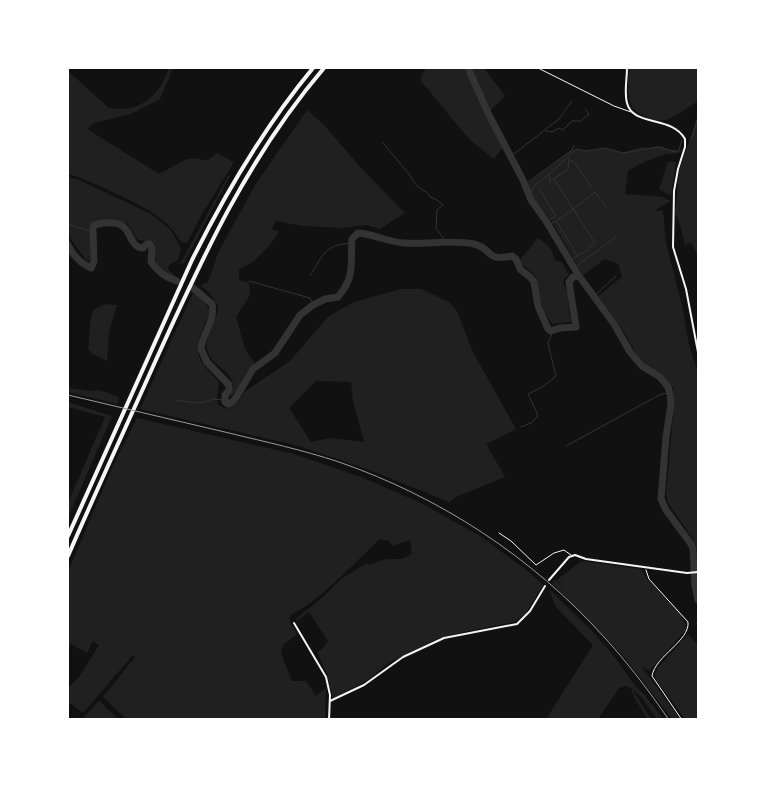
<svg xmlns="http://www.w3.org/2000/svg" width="766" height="787" font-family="Overpass,sans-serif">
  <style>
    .green { fill: #202020; fill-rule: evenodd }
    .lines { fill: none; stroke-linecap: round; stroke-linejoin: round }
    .stream { stroke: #333; stroke-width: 1 }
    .river { stroke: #333; stroke-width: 7 }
    .path { stroke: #f5f5f5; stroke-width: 1 }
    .service { stroke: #f5f5f5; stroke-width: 1 }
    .minor { stroke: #f5f5f5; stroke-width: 2 }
    .motorway { stroke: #f5f5f5; stroke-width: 4 }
    .rail { stroke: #9a9a9a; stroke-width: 1 }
  </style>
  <rect width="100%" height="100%" fill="#111"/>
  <g class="green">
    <path d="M169 68H172L170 76 160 99 131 114 94 123 87 129 159 174C168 170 178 162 188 159 202 155 204 167 216 153L234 162 202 214 187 243 181 242C168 218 145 208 121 196 103 188 87 179 68 174V71L109 108C140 114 160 95 169 68Z"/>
    <polygon points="426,68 484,68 505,96 488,113 505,144 494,159 469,139 421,81 421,77"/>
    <path d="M629 68H698V101C690 106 674 119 665 120 660 121 654 120 650 118 623 111 628 90 629 68Z"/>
    <path d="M307 110 325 126 361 168 405 213 380 229 366 225 341 228 303 226 276 221 272 228 273 230 278 231 279 233 268 247 253 262 239 269V280L249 283 250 295 236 317 245 349 255 364 246 373 238 389 231 397 230 395 234 386C233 383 231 378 229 375 223 368 214 364 209 355 200 338 219 323 218 305L209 292 200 286 208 282 218 253 255 185Z"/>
    <polygon points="698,115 698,255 691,243 685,245 680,225 675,213 678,184 677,182 680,168"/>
    <path d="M661 146 668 149 682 151C676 155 672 153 666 154 653 158 640 163 628 171L625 194 662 197 671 201 654 211 663 210 666 243 682 305 689 345 698 372V552L693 539 668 503 666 494 674 404V388L637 356 626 335 598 296 622 277 618 264 605 259 583 275 551 220 529 194V182L572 150 578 149 586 151 605 148 623 153 641 147 648 148Z"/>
    <polygon points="668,162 676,162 671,196 659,189"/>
    <polygon points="228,176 230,176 184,263 180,264"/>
    <path d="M68 177 77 179 151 214 171 230 181 249 178 260 169 265 168 269 176 277C167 276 156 267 155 258 154 252 157 248 153 242L138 240 127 223 126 224 119 221H114L113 219 92 222 90 231V260L88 261 86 260 72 241 68 231Z"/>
    <path d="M536 238C547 242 552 249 555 260L562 262 569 275 564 279 563 284 568 294 569 313 572 322 552 324C546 316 541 304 539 295 537 289 538 283 536 278 533 270 524 268 519 261L535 242Z"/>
    <path d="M401 289H421L449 302 457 311 473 352 516 429 486 444 505 477 456 497 449 502 370 470 299 446 140 409 193 293 203 300 210 311C206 323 196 340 198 353 200 363 212 374 219 382L217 398 218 405 226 409 237 404 244 392 290 361 329 316 354 302ZM316 381 351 382 353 400 364 442 330 438 311 442 289 408Z"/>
    <path d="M105 304 117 305 109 332 107 361 92 354 88 349C90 340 89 315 94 310 97 307 101 306 105 304Z"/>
    <polygon points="68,388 90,391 99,390 119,397 118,404 68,392"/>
    <polygon points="68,402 112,416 68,518 68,503 105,417 68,407"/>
    <path d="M137 418 294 454 361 477 421 503 480 536 529 572 543 585 525 614 514 622 463 632 440 638 388 663 368 680 333 698 327 674 317 652 323 648 328 641 309 612 297 621V618L324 596 341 579 367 563 369 565 378 561 388 559H402L412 554 410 540 393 546 389 541 380 539C356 561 318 603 290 615V623L297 634 283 645 281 653 292 681H306L316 696 326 688 325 719H126L103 697 135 657 133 655 83 713 70 703 68 706V688L79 677 99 645 93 641 87 653 71 644 68 650V572L111 470Z"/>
    <polygon points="581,561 641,569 647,579 681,615 686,627 685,631 649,671 642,667 680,719 672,719 625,658 552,583 555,580 563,587 557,580"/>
    <path d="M549 589 593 632 612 654 637 688 644 694 663 719H657L642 698 632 689 651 719H647C643 709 633 699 631 688L625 686 619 688 598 719H546L593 645 556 607Z"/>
    <polygon points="688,634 698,645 698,719 685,719 656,680 655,674 658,668"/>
    <polygon points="99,701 118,719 82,719"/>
  </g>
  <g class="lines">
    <g class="stream">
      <polyline points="546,131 552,132 559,128 563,130 572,121 581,121 589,114 585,109"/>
      <polyline points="692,138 698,117"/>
      <path d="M383 143C392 153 400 164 409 174 412 178 414 183 418 187 423 191 428 191 430 197L437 200 443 205 437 210 436 228 443 238 445 243"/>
      <polyline points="510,157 559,119 572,101"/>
      <polyline points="569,161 574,162 592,188"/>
      <polyline points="549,174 550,183"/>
      <polyline points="554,179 595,243 586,251 570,260"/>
      <polyline points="550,181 568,170 569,158"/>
      <polyline points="525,187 527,183 572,150 574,145"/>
      <polyline points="540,190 555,215 555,217 546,221"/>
      <polyline points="527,193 531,191 535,185 546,177 576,149 586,151 605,148 623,153 658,147 676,152 679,150 682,140"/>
      <polyline points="557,222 577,255"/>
      <polyline points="68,224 93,232"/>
      <path d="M549 225C565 216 580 204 595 192L606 207"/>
      <polyline points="574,268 617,236"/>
      <path d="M310 276C324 254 324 245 352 243"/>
      <polyline points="249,281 310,298 313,305"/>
      <polyline points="594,296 616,276"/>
      <polyline points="175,400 195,403 205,402 213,399 224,400"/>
      <polyline points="521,427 531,423 537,417 537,413 528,394 542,387 556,376 548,343 553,331"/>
      <polyline points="566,446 661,394 670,393"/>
      <polyline points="696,624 698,622"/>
    </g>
    <g class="river">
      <polyline points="468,68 488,113 523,180 531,200 546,221 579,276 614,324 630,352 642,366 660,377 668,387 670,393 671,404 666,437 661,499 666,510 691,544 693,549 695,586 698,600"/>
      <path d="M68 245C72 254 81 264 91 268L94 261 93 230 94 225C138 214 123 246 143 248L147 244H150L152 248 151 262C158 272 165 277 177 281"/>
      <path d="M193 288 212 304C216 320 202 334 201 349L207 362 229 385V390L225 395V402L228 404 234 401 253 369 275 353 300 315 313 305 325 299 338 297C356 275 350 264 352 239L358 233C374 234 388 242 404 243 426 245 452 239 474 244 493 248 484 262 512 256L516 259 520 269 531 278 534 282 538 306 548 329 551 331 560 328 576 327 569 282 573 277 579 276"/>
    </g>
    <path class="path" d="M646 570 649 579 688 622C690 641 655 656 652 676L682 720"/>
    <g class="service">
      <polyline points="538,68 614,106 631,112"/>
      <polyline points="499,533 511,541 536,565 554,553 564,550 571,555"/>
    </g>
    <g class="minor">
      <path d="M627 68C627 79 624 92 627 103 633 127 672 115 685 139V147L678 169 674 191 673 247 686 289 698 352"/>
      <polyline points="549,580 569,557 575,555 586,559 687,573 698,572"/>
      <polyline points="294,623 326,677 330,695 329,720"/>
      <polyline points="330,701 364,685 403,657 444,638 517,624 530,611 545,586"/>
    </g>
    <g class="motorway">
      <path d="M68 536 192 260C226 192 264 127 313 68"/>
      <path d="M68 556C96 491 126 427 155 362 203 256 248 157 324 68"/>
    </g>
    <path class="rail" d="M68 395C121 408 175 420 229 433 266 442 303 450 339 462 440 497 532 557 604 637 628 663 649 691 669 720"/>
  </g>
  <rect width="766" height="787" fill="none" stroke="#ffffff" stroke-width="138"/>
</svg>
